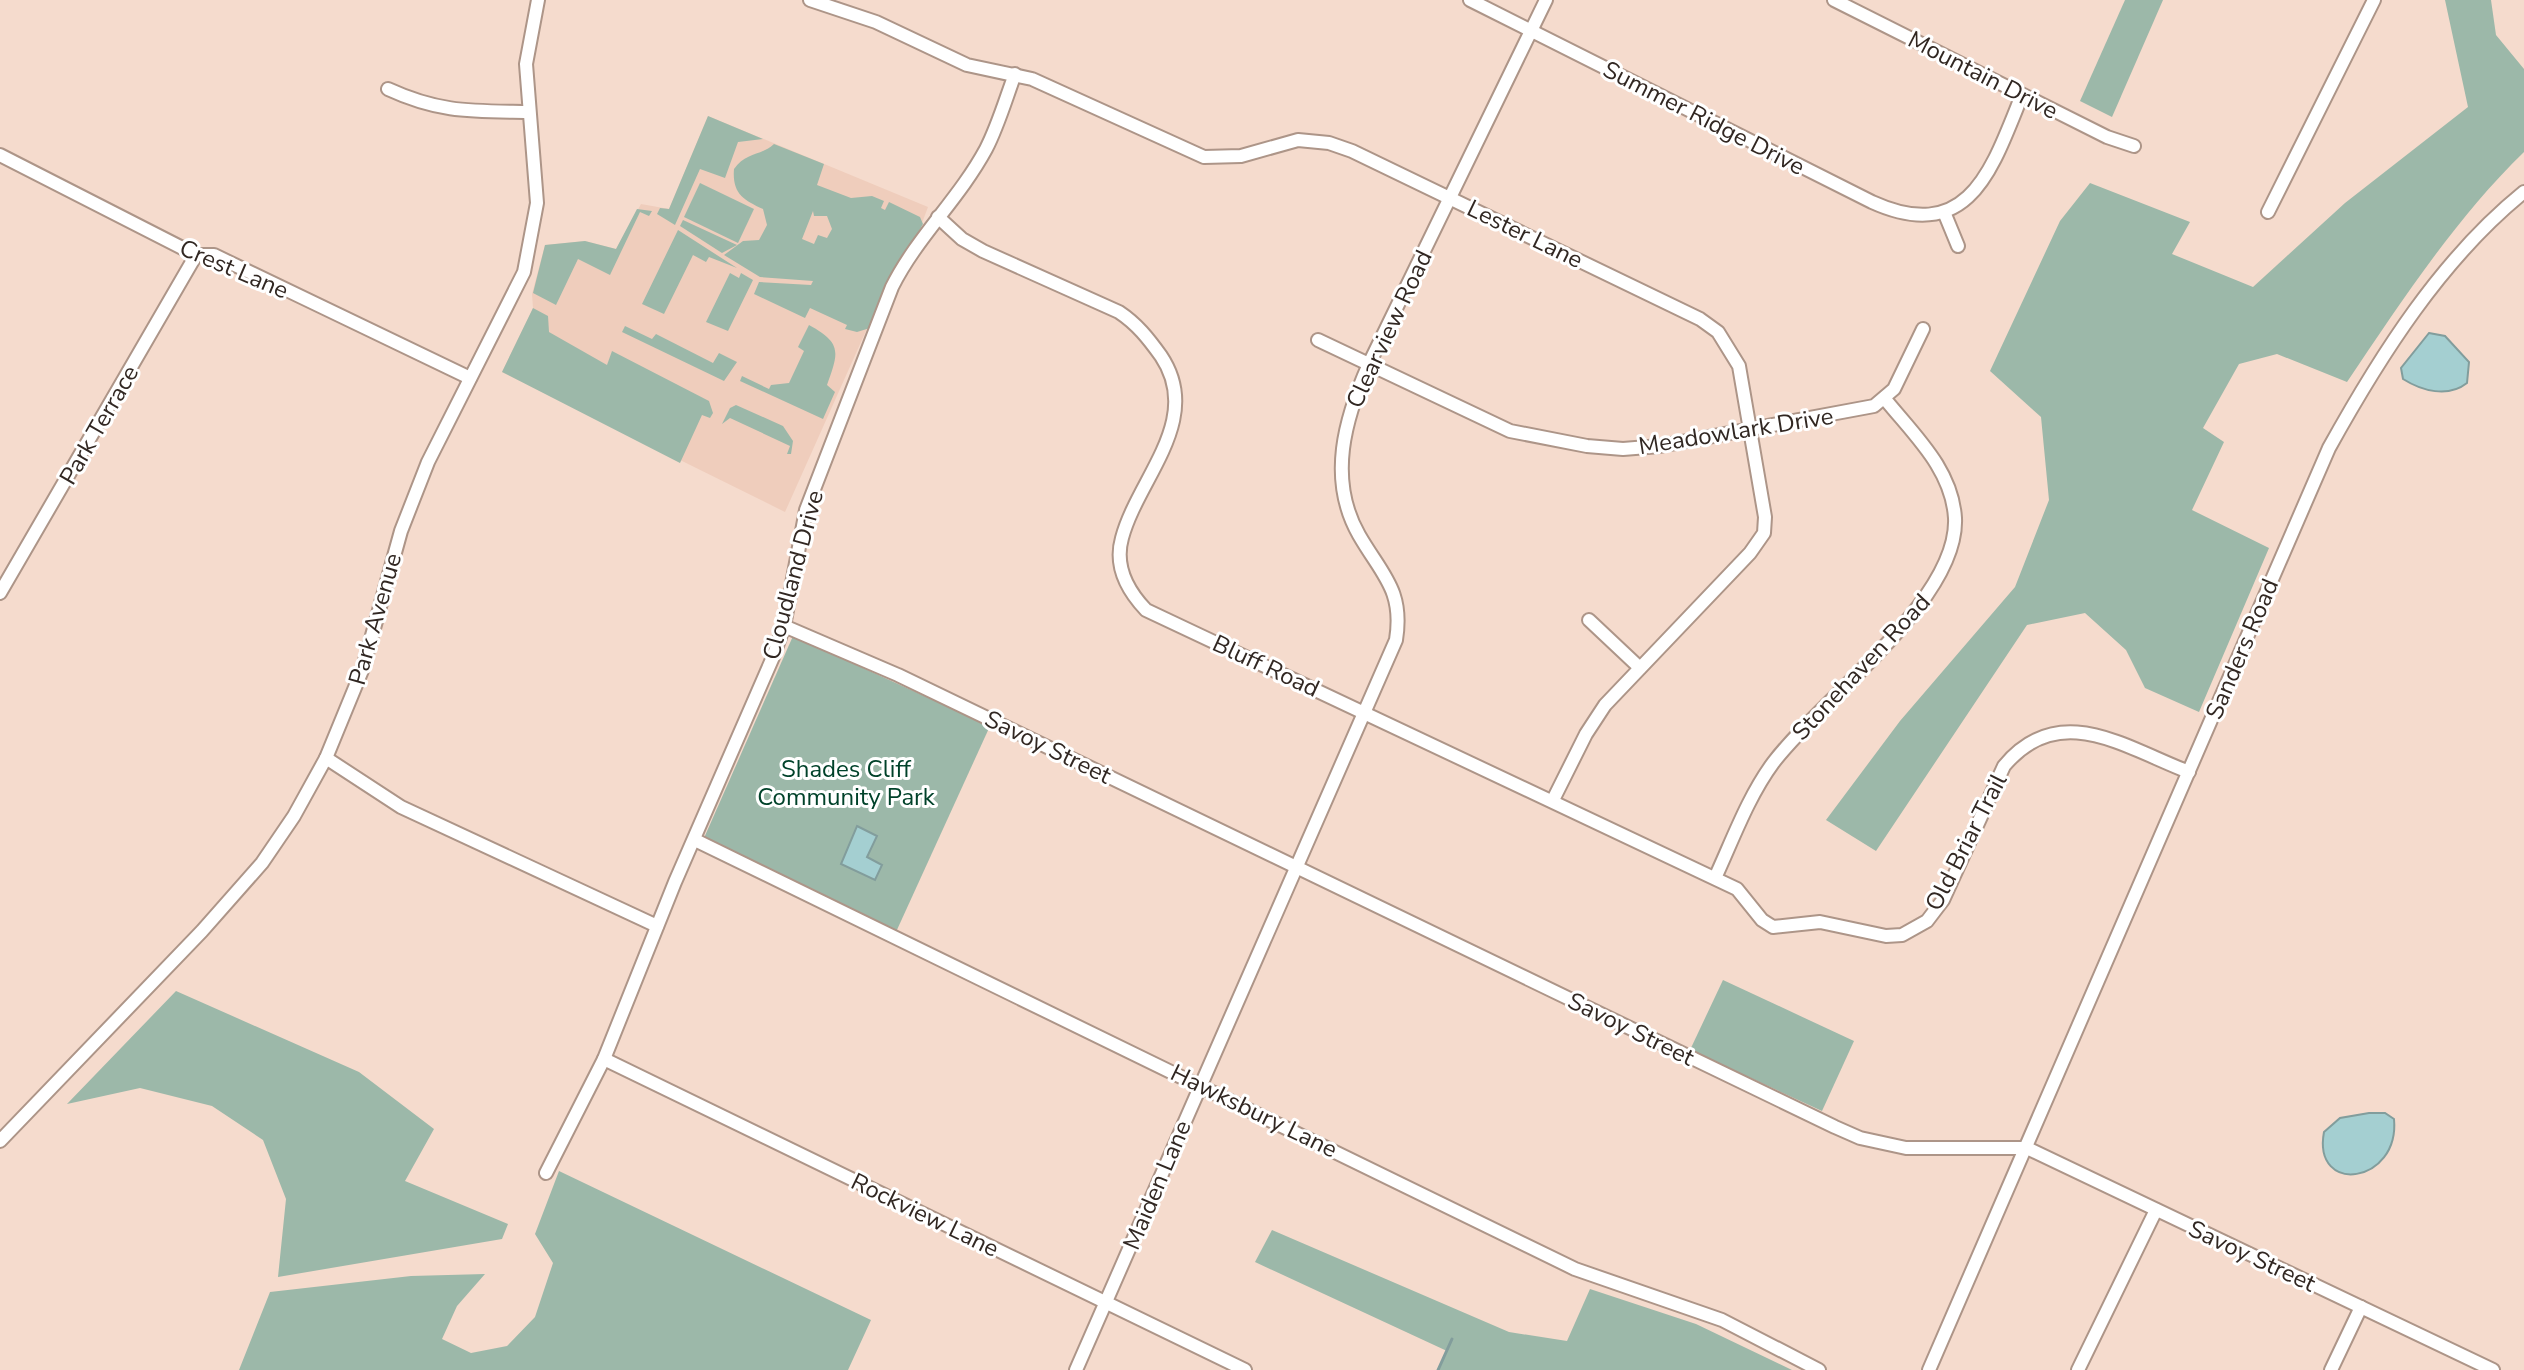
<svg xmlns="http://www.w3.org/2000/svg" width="2524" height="1370" font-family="'Nunito Sans',sans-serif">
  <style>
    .built { fill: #efcdbc }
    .green { fill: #9cb8a9; fill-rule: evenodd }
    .water { fill: #a4cfd1; stroke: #829d9c; stroke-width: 2 }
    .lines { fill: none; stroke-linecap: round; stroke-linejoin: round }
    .stream { stroke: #829d9c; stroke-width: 3 }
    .street-casing { stroke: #ad9588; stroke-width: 16 }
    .street { stroke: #fff; stroke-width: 12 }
    .labels { text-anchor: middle; stroke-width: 6; stroke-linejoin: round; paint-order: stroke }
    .street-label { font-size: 24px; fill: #312722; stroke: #fff }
    .park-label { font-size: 24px; fill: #00422a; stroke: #fff }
  </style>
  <rect width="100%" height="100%" fill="#f5dbcd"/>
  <polygon class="built" points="708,116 928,207 919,231 882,295 785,512 502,372 533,308 532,294 545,245 585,241 616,249 641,204 669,209"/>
  <g class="green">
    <polygon points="2125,0 2163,0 2112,117 2080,101"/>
    <path d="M2445 0H2491L2496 35 2524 69V152C2455 219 2401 302 2347 382L2277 354 2239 364 2203 428 2224 442 2192 510 2269 548 2199 712 2145 688 2126 650 2085 613 2027 625 1876 851 1826 820 1900 721 2015 587 2049 500 2041 417 1990 371 2060 221 2090 183 2190 222 2172 254 2253 287 2345 203 2468 107Z"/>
    <polygon points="708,116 763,139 738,142 725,178 700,169 675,225 657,214 660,208 669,209"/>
    <path d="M774 144 824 164 817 185 851 198 872 196 884 201 881 208 885 210 889 202 920 217 923 224 882 295 870 328 857 332 845 329 847 325 810 308 805 318 754 294 759 282 811 285 813 281 760 277 724 255 743 241 759 240 767 225 763 209C743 200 732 193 734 169 746 152 761 156 774 144ZM813 211 814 216H827L832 229 827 238 818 235 814 244 802 239Z"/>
    <polygon points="700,183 754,209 738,243 684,217"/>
    <polygon points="637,209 652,211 649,216 640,212 610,275 578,259 556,305 533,293 545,245 585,241 616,249"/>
    <polygon points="683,220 737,245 722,253 680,226"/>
    <polygon points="678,230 737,268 709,257 706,262 693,255 664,314 642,304"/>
    <polygon points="730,273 739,278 741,273 753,280 728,331 706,322"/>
    <polygon points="533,308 548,316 549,332 607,365 612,351 709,401 713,413 710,418 702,415 680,463 502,372"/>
    <path d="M809 325C842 343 839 352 827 385L835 392 823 419 740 381 742 376 769 389 771 385 789 383 804 351 798 347Z"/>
    <polygon points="625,326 652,339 656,334 713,363 719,353 737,362 724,381 622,332"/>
    <polygon points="736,405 783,426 793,441 791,454 787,454 790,446 730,418 722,424 730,408"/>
    <polygon points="793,636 990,726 896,932 704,838"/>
    <polygon points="1723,980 1854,1041 1822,1111 1690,1050"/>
    <polygon points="176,991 359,1072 434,1129 405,1181 508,1224 502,1239 278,1277 286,1199 263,1140 212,1106 140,1088 67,1104"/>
    <polygon points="559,1171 871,1320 848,1370 239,1370 270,1292 411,1276 485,1274 457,1306 442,1339 471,1353 507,1346 535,1317 553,1263 535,1234"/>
    <polygon points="1272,1230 1509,1332 1567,1341 1590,1289 1696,1324 1792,1370 1437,1370 1447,1351 1255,1262"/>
  </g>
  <g class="water">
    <path d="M2429 333 2445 336 2469 362 2467 383C2448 398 2422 391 2403 379L2401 368Z"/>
    <polygon points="857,826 877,836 867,857 882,865 875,880 841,864"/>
    <path d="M2369 1113H2385L2394 1119C2400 1184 2312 1196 2324 1132L2340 1118Z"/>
  </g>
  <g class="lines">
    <polyline class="stream" points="1438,1370 1452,1339"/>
    <defs>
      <g id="street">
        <polyline points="810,0 876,22 967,65 1032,79 1204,157 1241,156 1298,140 1329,143 1352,151 1700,319 1718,332 1739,366 1765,517 1764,533 1750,553 1605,705 1586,734 1553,800"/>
        <path d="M1470 0 1872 202C1969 246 1992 169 2022 95"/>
        <polyline points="1834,0 2107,137 2134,146"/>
        <path d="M388 89C440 113 472 111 528 112"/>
        <polyline points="0,155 196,255 214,255 470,378"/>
        <polyline points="1944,212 1958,246"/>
        <polyline points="2268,212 2374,0"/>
        <path d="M938 217 962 239 983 251 1119 312C1137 324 1148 338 1161 356 1204 420 1138 478 1122 538 1114 566 1128 591 1146 610L1737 889 1762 920 1773 927 1820 922 1886 936 1902 935 1927 921 1943 900 2004 766C2059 700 2124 747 2189 772"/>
        <polyline points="1318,340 1510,431 1587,446 1623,449 1660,446 1874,406 1894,389 1923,329"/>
        <polyline points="0,593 196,255"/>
        <polyline points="1589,620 1640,668"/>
        <polyline points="784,626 898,675 1835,1127 1860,1138 1906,1148 2027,1148 2493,1370"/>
        <polyline points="326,758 401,807 657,926"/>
        <polyline points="695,840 1575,1269 1722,1320 1819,1370"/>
        <path d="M1715 878C1733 839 1748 797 1773 763 1821 699 1959 600 1955 518 1952 469 1914 435 1885 399"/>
        <polyline points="604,1059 1245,1370"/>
        <polyline points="0,1141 202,931 262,863 294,816 326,758 363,668 401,531 428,462 524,272 537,203 526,64 538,0"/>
        <path d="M546 1173 604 1059 675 882 773 657 784 626 806 510 892 287C917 237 959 199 986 149 998 126 1006 98 1015 74"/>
        <path d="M1076 1370 1396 640C1404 590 1382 575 1359 535 1327 479 1345 418 1369 364L1546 0"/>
        <path d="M1929 1370 2329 448C2380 356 2441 259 2524 192"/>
        <polyline points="2078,1370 2156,1210"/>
        <polyline points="2331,1370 2361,1307"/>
      </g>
    </defs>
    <use href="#street" class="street-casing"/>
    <use href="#street" class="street"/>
  </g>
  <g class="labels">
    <g class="street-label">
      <text transform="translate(1983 75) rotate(27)" y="8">Mountain Drive</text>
      <text transform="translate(1704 118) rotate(27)" y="8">Summer Ridge Drive</text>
      <text transform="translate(1525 234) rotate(26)" y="8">Lester Lane</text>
      <text transform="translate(234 269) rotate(23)" y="8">Crest Lane</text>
      <text transform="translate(1389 329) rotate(-65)" y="8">Clearview Road</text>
      <text transform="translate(99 425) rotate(-60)" y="8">Park Terrace</text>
      <text transform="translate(1736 431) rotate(-9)" y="8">Meadowlark Drive</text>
      <text transform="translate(793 575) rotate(-75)" y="8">Cloudland Drive</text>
      <text transform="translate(375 619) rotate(-74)" y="8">Park Avenue</text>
      <text transform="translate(2242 649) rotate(-67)" y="8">Sanders Road</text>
      <text transform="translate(1266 666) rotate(25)" y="8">Bluff Road</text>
      <text transform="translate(1861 667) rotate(-47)" y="8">Stonehaven Road</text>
      <text transform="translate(1048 747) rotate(26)" y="8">Savoy Street</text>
      <text transform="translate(1966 842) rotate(-63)" y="8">Old Briar Trail</text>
      <text transform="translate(1631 1029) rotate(26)" y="8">Savoy Street</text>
      <text transform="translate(1254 1111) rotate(26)" y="8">Hawksbury Lane</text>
      <text transform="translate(1157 1185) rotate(-67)" y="8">Maiden Lane</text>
      <text transform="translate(925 1215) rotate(26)" y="8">Rockview Lane</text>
      <text transform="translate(2252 1256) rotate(25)" y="8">Savoy Street</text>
    </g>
    <g class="park-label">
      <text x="846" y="777">Shades Cliff<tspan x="846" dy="28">Community Park</tspan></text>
    </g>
  </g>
</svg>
